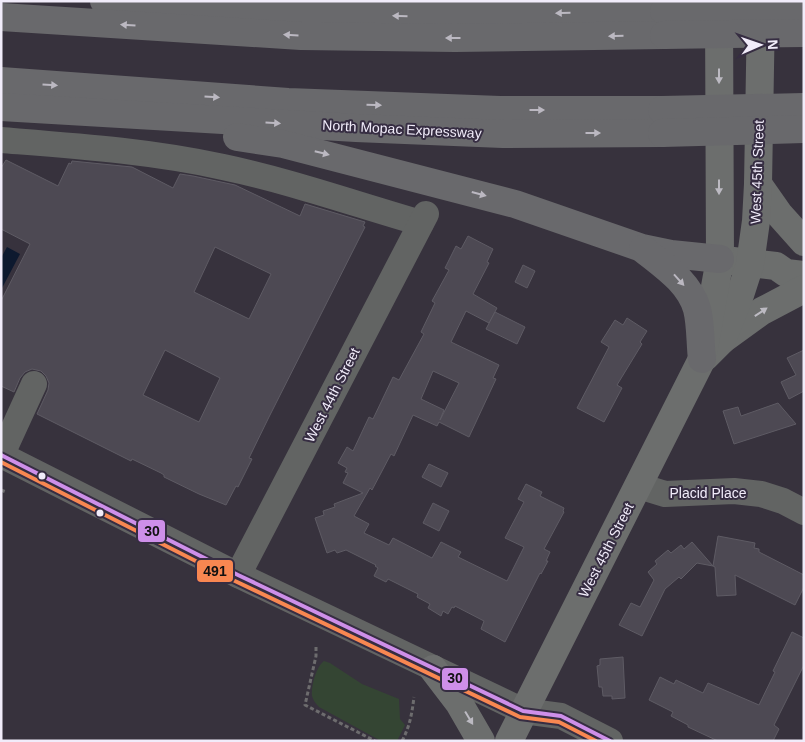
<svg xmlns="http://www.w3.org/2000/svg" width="805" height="742" font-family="Helvetica,sans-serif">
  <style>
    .green { fill: #344533 }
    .water { fill: #0d192f }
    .building { fill: #4d4953; stroke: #5e5b64; fill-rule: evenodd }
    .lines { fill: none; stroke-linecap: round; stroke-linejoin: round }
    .path { stroke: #6d6c6e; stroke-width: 3; stroke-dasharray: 4 2.5; stroke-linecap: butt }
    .minor { stroke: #626463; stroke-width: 26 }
    .major { stroke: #6c6e6d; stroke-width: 28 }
    .highway { stroke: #69696c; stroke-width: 28 }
    .highway-bridge { stroke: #69696c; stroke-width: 28 }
    .bus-1-casing { stroke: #362d42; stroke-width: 8 }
    .bus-2-casing { stroke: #362d42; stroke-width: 8 }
    .bus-1 { stroke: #ce8fe9; stroke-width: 4 }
    .bus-2 { stroke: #f88751; stroke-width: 4 }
    .oneway { fill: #bbb8c1 }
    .oneway2 { fill: #bcbac2 }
    .bus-dot { fill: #f1ecfa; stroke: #362d42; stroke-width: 2 }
    .labels { text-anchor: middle; stroke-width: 4; stroke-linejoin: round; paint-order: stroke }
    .street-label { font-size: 14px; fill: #f1ecfa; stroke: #362d42 }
    .line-badge { stroke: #362d42; stroke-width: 2 }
    .pale-badge-label { font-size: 14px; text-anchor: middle; font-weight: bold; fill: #111 }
  </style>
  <rect width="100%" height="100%" fill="#37323d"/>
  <path class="green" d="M324 661 330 663 362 684 399 699 400 719 405 725 397 741H381L319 707C316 704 313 700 312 696 311 686 316 667 324 661Z"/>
  <polygon class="water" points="7,247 20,254 1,290 1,258"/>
  <g class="building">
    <path d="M6 160 58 186 69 163 71 164 72 161 132 167 173 188 180 174 193 176 235 185 300 216 305 204 365 222 363 226 365 227 269 417 249 458 252 459 238 487 236 486 226 505 199 494 164 477V475L161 473 132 459 131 461 37 414 48 390 49 383 46 376 41 371 32 369 25 372 20 378 14 392 1 386V301L30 244 1 229V168ZM215 247 271 274 249 319 194 292ZM165 350 220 378 199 422 143 395Z"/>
    <path d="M468 236 493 249 487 262 489 263 473 294 497 308 489 323 466 311 451 342 499 365 493 378 496 379 469 437 439 422 437 426 413 415 394 456 391 454 372 490 370 488 354 516 369 524 364 533 389 545 393 538 432 558 441 542 461 552 458 557 507 581 524 547 505 538 524 502 518 499 526 484 542 492 540 496 564 508 563 511 564 512 544 549 550 552 546 561H548L541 574 540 573 505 642 481 629 484 621 455 606 454 608 452 607 448 614 443 611 441 616 428 608 430 604 417 597 418 594 388 579 386 582 374 576 378 568 375 566 376 565 346 550 337 553 335 550 327 553 315 518 324 515 323 511 335 507 334 504 363 493 343 483 348 473 345 472 347 468 338 463 347 447 353 451 369 417 373 419 393 377 399 380 424 334 421 332 435 303 432 301 449 270 445 268 456 246 461 249ZM433 371 459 383 440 420 444 410 421 399Z"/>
    <polygon points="523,265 535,271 527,288 515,282"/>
    <polygon points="495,312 525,327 517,344 486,329"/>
    <polygon points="627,318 647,331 640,342 642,344 617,385 622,388 604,422 577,408 609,347 601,342 615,320 623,325"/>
    <polygon points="804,350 804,391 789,399 781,382 796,375 787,358"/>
    <polygon points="778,403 796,424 734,444 723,411 738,407 741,416"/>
    <polygon points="429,464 448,473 441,487 422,477"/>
    <polygon points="433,503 449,511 439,531 423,523"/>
    <polygon points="718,536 755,543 754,548 759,549 759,552 804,575 804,587 795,605 735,575 736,595 717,596 715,567 713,566"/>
    <polygon points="692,542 713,566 697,563 681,579 679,577 665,589 642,636 619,625 631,603 640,607 654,580 648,572 657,564 655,561 668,550 671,553 681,545 684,549"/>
    <polygon points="792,632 804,638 804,665 774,725 779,729 773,741 718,741 688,727 688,725 671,716 673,712 649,700 660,677 674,684 676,680 703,693 708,683 759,705 775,672 773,671"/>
    <polygon points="623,657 625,698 612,699 612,696 603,696 602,687 599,687 597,666 600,665 600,659"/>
  </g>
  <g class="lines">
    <g class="path">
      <polyline points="1,490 6,492"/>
      <polyline points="316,647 316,656 305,705 375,741"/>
      <path d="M402 741C410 726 412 713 414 697"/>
    </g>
    <g class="minor">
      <path d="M1 140C76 146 150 151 223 167 290 181 355 204 421 223"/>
      <polyline points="1,455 238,575 494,697 523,711 561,716 610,741"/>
      <polyline points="1,456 34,384"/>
      <polyline points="639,486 665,494 734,491 761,494 783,501 804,512"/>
      <polyline points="238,575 426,214"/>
    </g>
    <g class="major">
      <polyline points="758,184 779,214 804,242"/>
      <polyline points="733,261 776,266 786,273 804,275"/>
      <polyline points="722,340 762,311 804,289"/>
      <polyline points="705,357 722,340 740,295 750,264 756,221 758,184 761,10"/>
      <polyline points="433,669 459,703 481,741"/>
      <polyline points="509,741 702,359 720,259 719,10"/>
    </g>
    <g class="highway">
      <polyline points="104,1 286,12 406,16 664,11"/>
      <polyline points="1,17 301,36 455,38 664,35"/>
      <polyline points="1,81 288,102 500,110 662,110"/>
      <polyline points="1,107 356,128 503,134 662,133"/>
      <polyline points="237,137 283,144 515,204 642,248 671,254 720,259"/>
      <path d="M643 249C664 266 689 282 697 309 701 325 700 343 702 359"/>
    </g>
    <g class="highway-bridge">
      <polyline points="664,11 804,9"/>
      <polyline points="664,35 804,33"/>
      <polyline points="662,110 804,107"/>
      <polyline points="662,133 804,129"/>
    </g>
    <defs>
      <polyline id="bus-1" points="1,455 238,575 523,711 561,716 610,741"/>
      <polyline id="bus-2" points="1,462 235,581 520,717 559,722 596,741"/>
    </defs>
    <use href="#bus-1" class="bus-1-casing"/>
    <use href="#bus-2" class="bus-2-casing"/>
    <use href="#bus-1" class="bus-1"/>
    <use href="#bus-2" class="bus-2"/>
  </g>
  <defs><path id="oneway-solid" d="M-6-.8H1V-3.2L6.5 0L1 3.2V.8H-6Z" transform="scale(1.25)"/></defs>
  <g class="oneway">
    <use href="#oneway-solid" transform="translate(563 13) rotate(179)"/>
    <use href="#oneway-solid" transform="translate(400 16) rotate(-179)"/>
    <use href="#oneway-solid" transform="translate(128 25) rotate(-176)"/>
    <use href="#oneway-solid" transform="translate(291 35) rotate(-176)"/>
    <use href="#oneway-solid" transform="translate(616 36) rotate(179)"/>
    <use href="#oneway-solid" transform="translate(453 38) rotate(-180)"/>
    <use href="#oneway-solid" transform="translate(50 85) rotate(4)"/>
    <use href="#oneway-solid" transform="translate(212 97) rotate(4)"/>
    <use href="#oneway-solid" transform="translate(374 105) rotate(2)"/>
    <use href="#oneway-solid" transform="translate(537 110)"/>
    <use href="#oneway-solid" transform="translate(273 123) rotate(3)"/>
    <use href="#oneway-solid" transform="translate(593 133)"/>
    <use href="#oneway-solid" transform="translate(322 153) rotate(14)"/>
    <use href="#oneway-solid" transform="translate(479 194) rotate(15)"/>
    <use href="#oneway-solid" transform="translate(679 280) rotate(48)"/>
  </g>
  <g class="oneway2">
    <use href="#oneway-solid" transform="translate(719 76) rotate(90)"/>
    <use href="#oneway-solid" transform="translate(719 187) rotate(90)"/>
    <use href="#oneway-solid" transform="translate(761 312) rotate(-34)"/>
    <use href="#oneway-solid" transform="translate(469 718) rotate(59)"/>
  </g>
  <g class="bus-dot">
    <circle cx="42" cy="476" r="4.5"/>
    <circle cx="100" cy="513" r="4.5"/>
  </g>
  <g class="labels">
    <g class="street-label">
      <text transform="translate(402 129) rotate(3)" y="5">North Mopac Expressway</text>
      <text transform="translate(757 172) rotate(-88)" y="5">West 45th Street</text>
      <text transform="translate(332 395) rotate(-63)" y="5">West 44th Street</text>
      <text x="708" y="498">Placid Place</text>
      <text transform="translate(606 550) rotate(-63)" y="5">West 45th Street</text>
    </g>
  </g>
  <g class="line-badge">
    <rect x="137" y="519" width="29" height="24" rx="5" fill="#ce8fe9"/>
    <rect x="196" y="559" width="38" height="24" rx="5" fill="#f88751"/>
    <rect x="441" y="667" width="28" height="24" rx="5" fill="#ce8fe9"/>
  </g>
  <g class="pale-badge-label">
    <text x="152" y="536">30</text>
    <text x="215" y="576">491</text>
    <text x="455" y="683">30</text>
  </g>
  <rect width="805" height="742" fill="none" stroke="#f1ecfa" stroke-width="5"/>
  <g transform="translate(760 45) rotate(88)" stroke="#362d42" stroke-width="4" paint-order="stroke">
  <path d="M0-4L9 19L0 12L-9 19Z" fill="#f1ecfa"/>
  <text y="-8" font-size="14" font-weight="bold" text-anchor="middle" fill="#f1ecfa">N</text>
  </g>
</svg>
